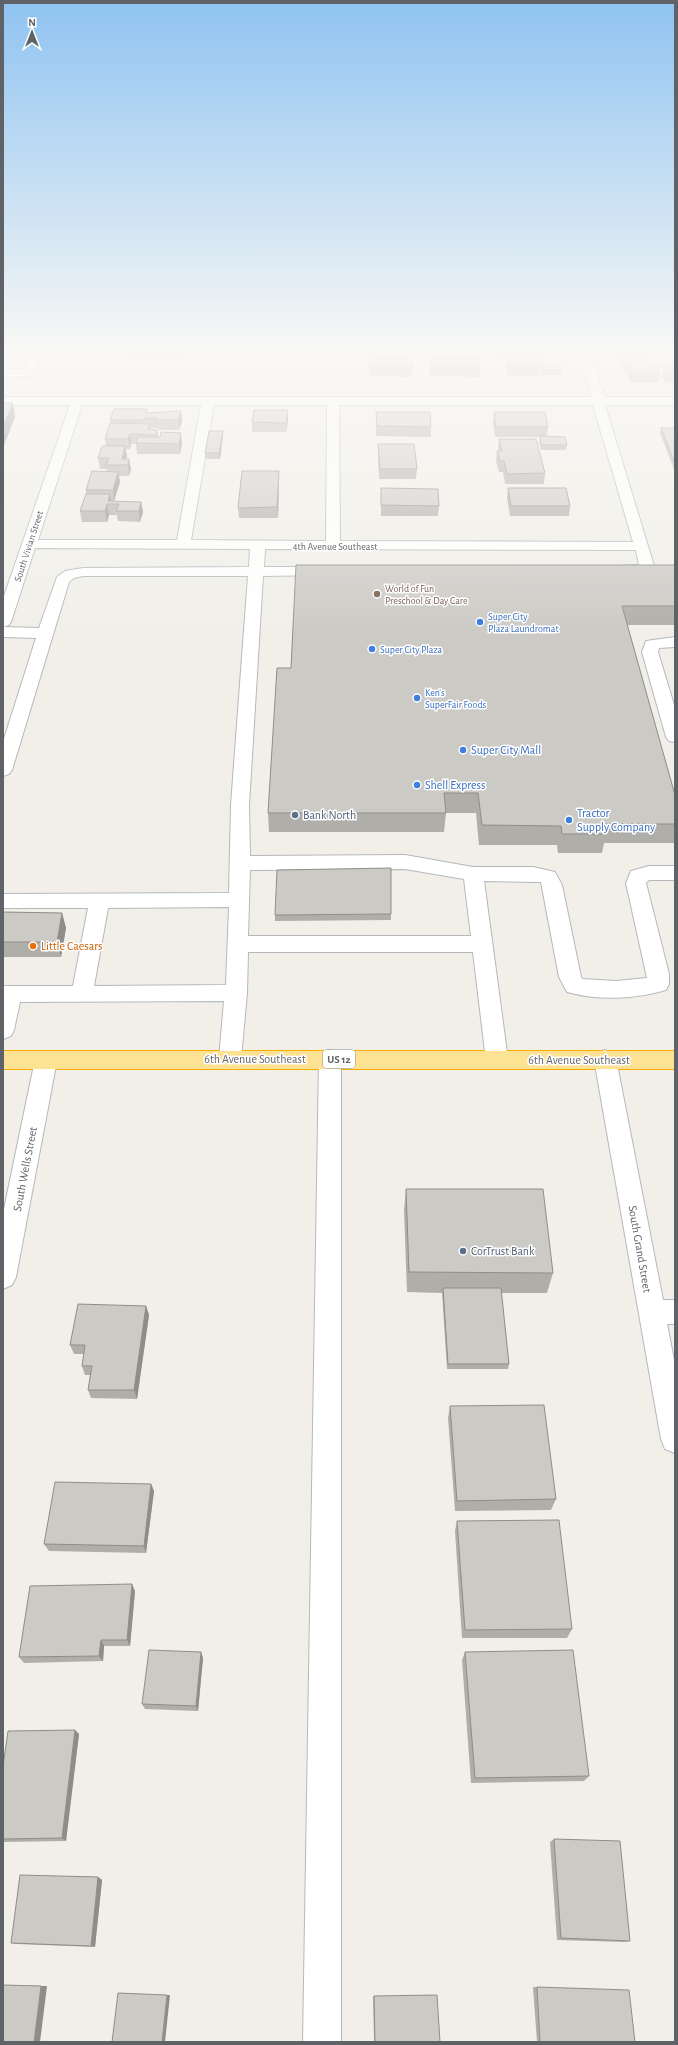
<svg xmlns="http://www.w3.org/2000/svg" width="678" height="2045" font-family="'Alegreya Sans',sans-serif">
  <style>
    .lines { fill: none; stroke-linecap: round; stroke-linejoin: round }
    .minor-casing { stroke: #b5b8bc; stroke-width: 2 }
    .highway-casing { stroke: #f9ab00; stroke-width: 2 }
    .minor { fill: #fff; fill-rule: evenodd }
    .highway { fill: #fde293; fill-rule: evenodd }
    .wall { fill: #afaea9 }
    .shaded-wall { fill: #8f8d8a }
    .building { fill: #cccac5; stroke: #8f8d8a }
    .education-dot { fill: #8d6e63; stroke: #fff; stroke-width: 1.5 }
    .shop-dot { fill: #3f7fe0; stroke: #fff; stroke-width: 1.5 }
    .service-dot { fill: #5c6f8a; stroke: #fff; stroke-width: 1.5 }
    .food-dot { fill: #e8710a; stroke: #fff; stroke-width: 1.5 }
    .labels { text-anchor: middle; stroke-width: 3; stroke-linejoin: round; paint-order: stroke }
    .far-street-label { font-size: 10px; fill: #5f6368; stroke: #fff }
    .far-education-label { font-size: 10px; fill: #785e54; stroke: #fff; text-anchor: start }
    .far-shop-label { font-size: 10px; fill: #366cbe; stroke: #fff; text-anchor: start }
    .shield { fill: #fff; stroke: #8f9295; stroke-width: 1 }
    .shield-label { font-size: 11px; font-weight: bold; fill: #5f6368 }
    .shop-label { font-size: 12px; fill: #366cbe; stroke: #fff; text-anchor: start }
    .service-label { font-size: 12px; fill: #4e5e75; stroke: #fff; text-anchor: start }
    .food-label { font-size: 12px; fill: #c56008; stroke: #fff; text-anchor: start }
    .street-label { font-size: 12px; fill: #5f6368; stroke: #fff }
  </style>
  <rect width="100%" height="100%" fill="#f1efe8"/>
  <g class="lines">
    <defs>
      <g id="minor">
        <polygon points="31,352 43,352 32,376 3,377 3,369 24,369"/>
        <path d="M578 352H590L605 397H675V405H605L655 569 653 572H617L615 569 617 566 639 565 636 550 265 549 264 567H326L331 568 333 571 331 574 326 575 263 576 249 805 250 856 405 855 473 867H533L555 872 562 885 581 977 582 979 616 981 647 978 626 883 631 871 649 866H675V880H649L646 883 669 974V984L666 990C635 999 599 1001 567 992L559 977 541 882 484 881 508 1060 505 1066 497 1069 489 1066 486 1060 473 952H248L247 993 241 1059 238 1065 230 1068 222 1065 219 1059 224 1001 20 1002 14 1030 11 1036 3 1039V986H73L88 908H3V894L229 893 231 805 248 576H83L74 578 69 582 12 770 9 774 3 776V742L36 638 3 637V627L39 628 57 577 65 571 83 568 249 567 250 549 35 548 11 622 9 625 3 627V599L70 405H3V397H592ZM82 405H201L177 540H38ZM214 405H327L326 541 191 540ZM339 405H593L633 542 340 541ZM405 869 464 879 471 936H248L250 870ZM229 907 226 985 94 986 108 908Z"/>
        <polygon points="675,637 675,647 659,648 658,652 675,708 675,742 669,741 666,737 642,652 646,641"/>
        <polygon points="330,1050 338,1053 341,1059 341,2042 303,2042 319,1059 322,1053"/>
        <polygon points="605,1050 613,1053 616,1059 663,1300 675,1300 675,1324 667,1324 675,1365 675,1453 665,1449 661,1439 594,1059 597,1053"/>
        <polygon points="46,1051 54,1054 57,1060 16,1277 12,1285 3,1289 3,1214 35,1060 38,1054"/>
      </g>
      <rect id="highway" x="3" y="1051" width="672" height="18"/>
    </defs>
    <use href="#minor" class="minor-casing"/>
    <use href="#highway" class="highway-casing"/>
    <use href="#minor" class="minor"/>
    <use href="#highway" class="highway"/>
  </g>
  <g class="wall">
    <polygon points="126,352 181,352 180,358 126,358"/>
    <polygon points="495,352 512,352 512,357 562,370 561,375 542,375 540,370 539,376 508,376 506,366 507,358 495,358"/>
    <polygon points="519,352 551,352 550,354 519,354"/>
    <polygon points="619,352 644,359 644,361 645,364 660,373 658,382 630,382 626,371 624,371 622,366 622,364 621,364 618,356"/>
    <polygon points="665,352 675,352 675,354 666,354"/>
    <polygon points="370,358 413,367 412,377 370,376"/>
    <polygon points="430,358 480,367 480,377 430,376 429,367"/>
    <polygon points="664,364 675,364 675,382 665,382 662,374"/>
    <polygon points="147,409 148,413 181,411 182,421 179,430 158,430 158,428 150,428 151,429 157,430 158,437 182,443 180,454 137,454 136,444 131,444 130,449 126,449 127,456 126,459 131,469 129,476 119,476 120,482 114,501 111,501 112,502 141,502 143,512 140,522 118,521 117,515 109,515 107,522 82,522 80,511 86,494 86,490 107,472 107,469 100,469 98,458 106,446 105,439 111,423 110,420"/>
    <polygon points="376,412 431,427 431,437 376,436"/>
    <polygon points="494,412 548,427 547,436 567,445 566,450 541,450 539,442 540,437 495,437 493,422"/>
    <polygon points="288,420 286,432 252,432 252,422"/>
    <polygon points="661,428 675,428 675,472 660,433"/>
    <polygon points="223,431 223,436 220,459 205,459 205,453"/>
    <polygon points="499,439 545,473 544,484 505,484 503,472 499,472 496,461 497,451 499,451 498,449"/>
    <polygon points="378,444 417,469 416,479 379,479 378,454"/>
    <polygon points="279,471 279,481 278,518 239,518 238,508"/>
    <polygon points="381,488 439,506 438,516 381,516"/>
    <polygon points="508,488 570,506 569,516 510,516 507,499"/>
    <polygon points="675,565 675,625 627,625 675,795 675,843 604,843 602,853 558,853 557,845 479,845 476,813 446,813 444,832 269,832 268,813 291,668"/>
    <polygon points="3,912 62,913 66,928 61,957 3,957"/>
    <polygon points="391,914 391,920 275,921 275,915"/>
    <polygon points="406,1189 553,1273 547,1293 501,1293 509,1364 508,1369 447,1369 442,1293 407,1292 404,1210"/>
    <polygon points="146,1306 149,1315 137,1399 91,1398 88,1390 90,1375 85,1375 82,1366 84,1354 74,1354 70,1345"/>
    <polygon points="450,1406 556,1499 551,1510 455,1511 448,1418"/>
    <polygon points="151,1484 154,1491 146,1553 49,1551 44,1544"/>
    <polygon points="457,1521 572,1629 567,1638 462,1638 455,1531"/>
    <polygon points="135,1591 130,1646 104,1646 103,1661 24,1663 19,1657"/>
    <polygon points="201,1652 203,1658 198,1711 145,1709 142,1704"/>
    <polygon points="465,1652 589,1776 584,1781 471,1783 462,1660"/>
    <polygon points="75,1730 79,1734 66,1841 3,1842 3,1766"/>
    <polygon points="554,1839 630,1941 625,1942 557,1940 550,1842"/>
    <polygon points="98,1877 102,1880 95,1947 17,1944 11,1943"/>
    <polygon points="533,1987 537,1987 635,2042 537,2042"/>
    <polygon points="373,1996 374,1996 440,2042 374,2042"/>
  </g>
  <g class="shaded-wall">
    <polygon points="180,352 181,352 180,358"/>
    <polygon points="13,403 15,417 3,448 3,427"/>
    <polygon points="288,410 288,420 286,432 286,423"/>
    <polygon points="181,411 182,421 179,430 178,420"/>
    <polygon points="157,430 158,440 157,445 156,435"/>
    <polygon points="223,431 223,436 220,459 219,453"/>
    <polygon points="181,433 182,443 180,454 179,444"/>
    <polygon points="130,434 131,444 130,449 128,439"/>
    <polygon points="125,446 127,456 124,465 122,459"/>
    <polygon points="129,459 131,469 129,476 128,465"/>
    <polygon points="279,471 279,481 278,518 277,507"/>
    <polygon points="118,472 120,482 114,501 113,490"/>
    <polygon points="110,494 112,504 108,501"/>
    <polygon points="141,502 143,512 140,522 139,511"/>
    <polygon points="107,504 109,515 107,522 105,511"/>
    <polygon points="62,913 66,928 61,957 57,942"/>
    <polygon points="146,1306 149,1315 137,1399 134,1390"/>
    <polygon points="151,1484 154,1491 146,1553 144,1546"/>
    <polygon points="132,1584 135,1591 130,1646 127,1640"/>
    <polygon points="101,1640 104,1646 103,1661 99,1656"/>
    <polygon points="201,1652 203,1658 198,1711 196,1706"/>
    <polygon points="75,1730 79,1734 66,1841 62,1838"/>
    <polygon points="98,1877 102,1880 95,1947 91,1946"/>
    <polygon points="41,1986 47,1986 40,2042 34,2042"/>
    <polygon points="167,1995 170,1995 165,2042 162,2042"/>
  </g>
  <g class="building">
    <rect x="496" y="352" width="16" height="1"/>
    <polygon points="619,352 641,352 644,359 643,359 642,357 624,357 623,359 621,359"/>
    <polygon points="507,357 538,357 541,367 509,367"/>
    <polygon points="624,357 642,357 645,364 657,364 660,373 632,373 628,362 625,362"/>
    <polygon points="370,358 412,359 413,367 370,367"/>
    <polygon points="430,358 479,358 480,367 431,367"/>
    <polygon points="540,363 559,363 562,370 542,370"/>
    <polygon points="664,364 675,364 675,372 667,372"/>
    <polygon points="3,403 13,403 3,427"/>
    <polygon points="114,409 147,409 146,413 181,411 178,420 157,420 157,418 145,418 144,420 110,420"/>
    <polygon points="254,410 288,410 286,423 252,422"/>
    <polygon points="376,412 430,412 431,427 377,426"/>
    <polygon points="494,412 545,412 548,427 496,427"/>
    <polygon points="110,423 150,424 148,429 157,430 156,435 130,434 128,439 105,439"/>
    <polygon points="661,428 675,428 675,464"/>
    <polygon points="209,431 223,431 219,453 205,453"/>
    <polygon points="161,432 181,433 179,444 136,443 138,437 160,437"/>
    <polygon points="540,436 565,437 567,445 541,445"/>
    <polygon points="499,439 536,439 545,473 507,474 504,461 500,461 497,451 502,451"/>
    <polygon points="378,444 414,444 417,469 380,469"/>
    <polygon points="102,446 125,446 122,459 129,459 128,465 106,465 109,458 98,458"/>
    <polygon points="92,471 118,472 113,490 86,490"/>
    <polygon points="242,471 279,471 277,507 238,508"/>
    <polygon points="381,488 438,489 439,506 381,505"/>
    <polygon points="508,488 566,488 570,506 511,506"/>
    <polygon points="86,494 110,494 108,501 141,502 139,511 116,511 119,504 107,504 105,511 80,511"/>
    <polygon points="296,565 675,565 675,606 622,606 675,795 675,824 604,824 606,834 562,834 561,826 482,825 478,793 444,793 446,813 268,813 277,668 291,668"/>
    <polygon points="391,868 391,914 275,915 277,870"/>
    <polygon points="3,912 62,913 57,942 3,942"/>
    <polygon points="406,1189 543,1189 553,1273 409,1272"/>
    <polygon points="443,1288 501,1288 509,1364 448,1364"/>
    <polygon points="78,1304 146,1306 134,1390 88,1390 92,1366 82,1366 85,1345 70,1345"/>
    <polygon points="544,1405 556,1499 457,1501 450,1406"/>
    <polygon points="55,1482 151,1484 144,1546 44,1544"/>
    <polygon points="559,1520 572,1629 465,1630 457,1521"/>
    <polygon points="132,1584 127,1640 101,1640 99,1656 19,1657 30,1586"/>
    <polygon points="149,1650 201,1652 196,1706 142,1704"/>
    <polygon points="573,1650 589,1776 475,1778 465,1652"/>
    <polygon points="75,1730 62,1838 3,1839 3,1766 8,1731"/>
    <polygon points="554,1839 620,1841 630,1941 561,1938"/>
    <polygon points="20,1875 98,1877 91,1946 11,1943"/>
    <polygon points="3,1985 41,1986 34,2042 3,2042"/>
    <polygon points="537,1987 629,1990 635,2042 540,2042"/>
    <polygon points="118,1993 167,1995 162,2042 112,2042"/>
    <polygon points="437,1995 440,2042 375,2042 374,1996"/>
  </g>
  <linearGradient id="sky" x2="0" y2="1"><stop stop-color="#8fc3f1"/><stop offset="0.55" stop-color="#f9f8f5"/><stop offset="1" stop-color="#f9f8f5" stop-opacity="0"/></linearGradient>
  <rect width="678" height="638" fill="url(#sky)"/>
  <circle class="education-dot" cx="377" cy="594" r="4"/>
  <g class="shop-dot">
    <circle cx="480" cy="622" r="4"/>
    <circle cx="372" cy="649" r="4"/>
    <circle cx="417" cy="698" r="4"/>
    <circle cx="463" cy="750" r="4"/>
    <circle cx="417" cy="785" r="4"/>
    <circle cx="569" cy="820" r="4"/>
  </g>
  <g class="service-dot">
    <circle cx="295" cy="815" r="4"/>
    <circle cx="463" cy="1251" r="4"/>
  </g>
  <circle class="food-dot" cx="33" cy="946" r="4"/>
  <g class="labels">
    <g class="far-street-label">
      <text transform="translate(28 546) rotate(-72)" y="4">South Vivian Street</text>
      <text x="335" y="550">4th Avenue Southeast</text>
    </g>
    <g class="far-education-label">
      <text x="385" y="592">World of Fun<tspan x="385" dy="12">Preschool &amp; Day Care</tspan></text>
    </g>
    <g class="far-shop-label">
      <text x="488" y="620">Super City<tspan x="488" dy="12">Plaza Laundromat</tspan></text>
      <text x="380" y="653">Super City Plaza</text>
      <text x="425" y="696">Ken's<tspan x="425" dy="12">SuperFair Foods</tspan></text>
    </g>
    <rect class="shield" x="323" y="1050" width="32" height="18" rx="3"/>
    <g class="shield-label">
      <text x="339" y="1063">US 12</text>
    </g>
    <g class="shop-label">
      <text x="471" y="754">Super City Mall</text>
      <text x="425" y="789">Shell Express</text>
      <text x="577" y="817">Tractor<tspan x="577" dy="14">Supply Company</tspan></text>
    </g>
    <g class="service-label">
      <text x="303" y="819">Bank North</text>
      <text x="471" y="1255">CorTrust Bank</text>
    </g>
    <g class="food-label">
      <text x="41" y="950">Little Caesars</text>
    </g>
    <g class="street-label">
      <text x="255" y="1063">6th Avenue Southeast</text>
      <text x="579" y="1064">6th Avenue Southeast</text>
      <text transform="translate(25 1169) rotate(-79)" y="4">South Wells Street</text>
      <text transform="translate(640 1249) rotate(80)" y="4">South Grand Street</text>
    </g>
  </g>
  <rect width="678" height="2045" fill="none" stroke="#5f6368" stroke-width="8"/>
  <g transform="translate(32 32)" stroke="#ffffff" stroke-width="3" paint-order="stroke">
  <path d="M0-3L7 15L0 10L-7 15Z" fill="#5f6368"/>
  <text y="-6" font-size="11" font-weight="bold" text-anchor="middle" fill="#5f6368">N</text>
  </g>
</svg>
